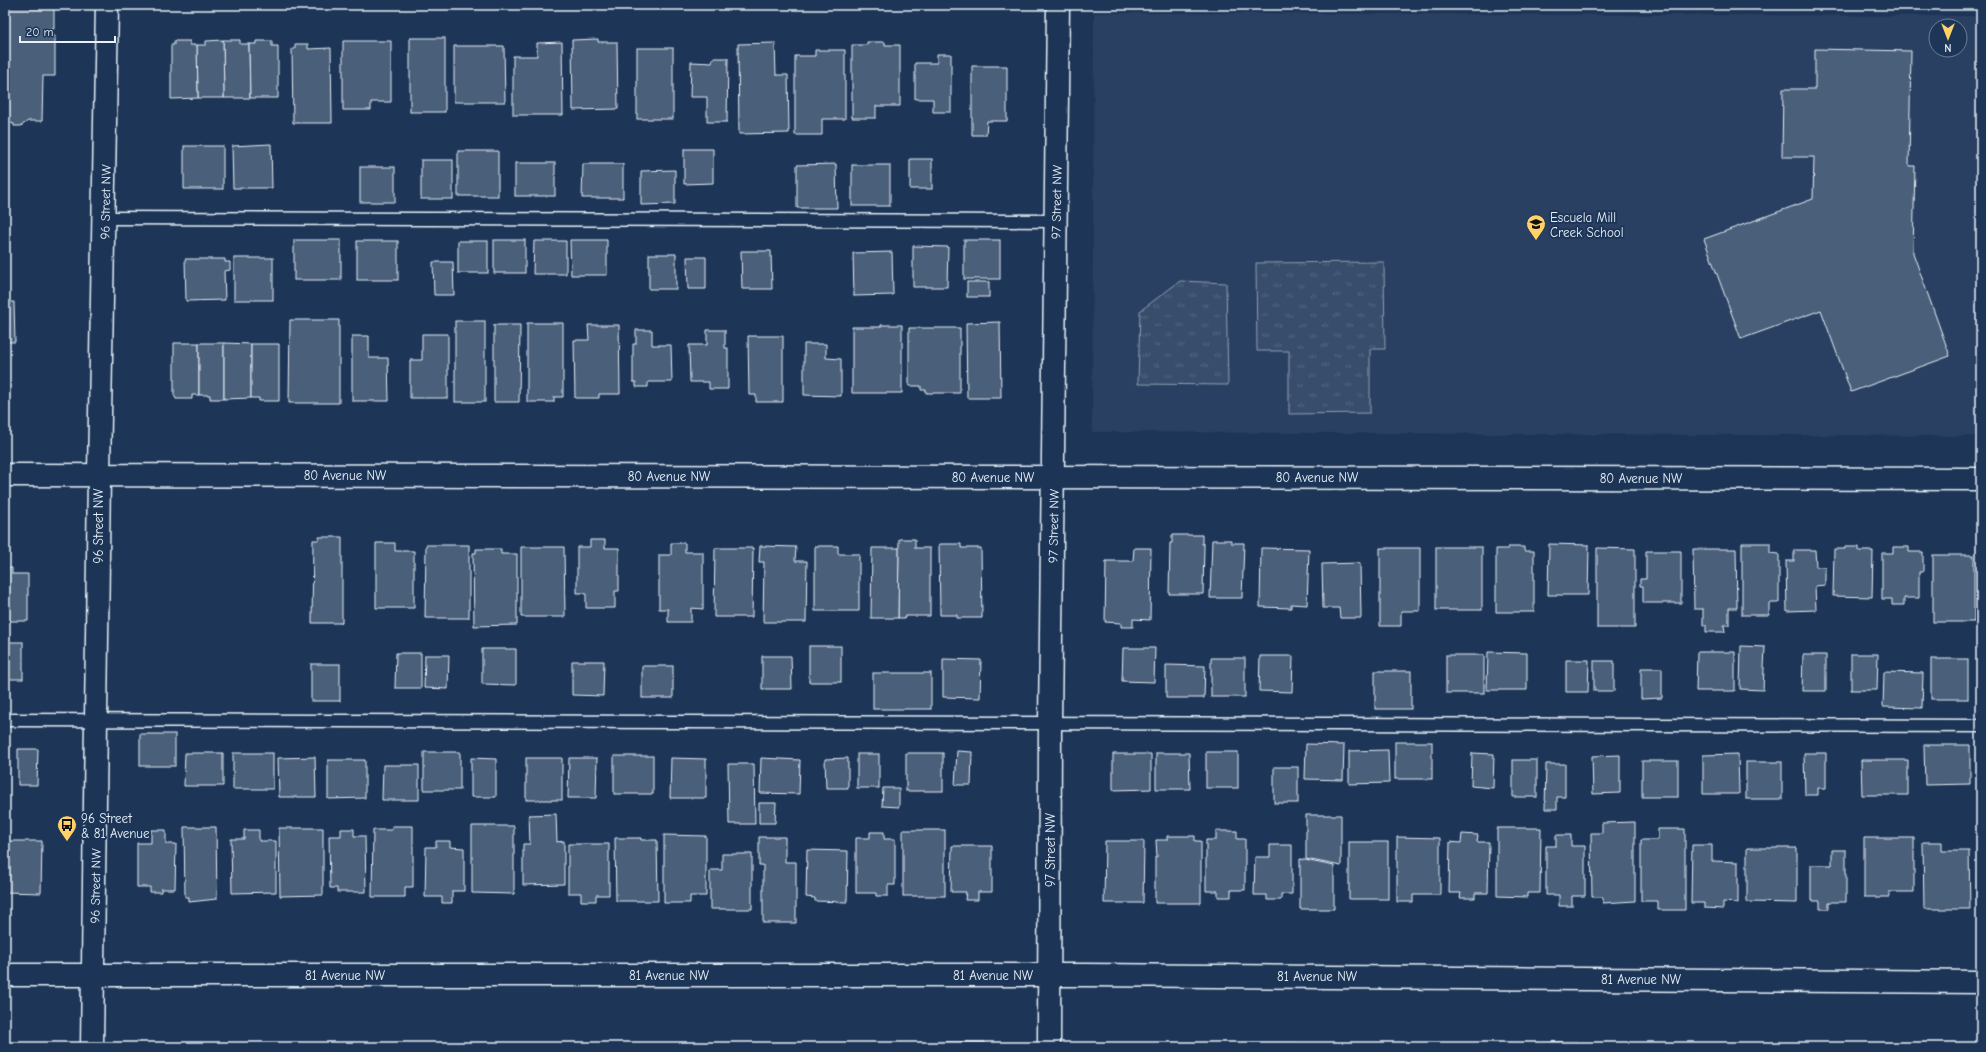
<svg xmlns="http://www.w3.org/2000/svg" width="1986" height="1052" font-family="'Comic Neue',sans-serif">
  <style>
    .built { fill: #2a4162; fill-rule: evenodd }
    .park { fill: url(#park-tufts); stroke: #909fb2 }
    .building { fill: #495e7a; stroke: #e8f1f8 }
    .lines { fill: none; stroke-linecap: round; stroke-linejoin: round }
    .service-casing { stroke: #e8f1f8; stroke-width: 15 }
    .minor-casing { stroke: #e8f1f8; stroke-width: 25 }
    .tertiary-casing { stroke: #e8f1f8; stroke-width: 25 }
    .service { stroke: #1d3557; stroke-width: 12 }
    .minor { stroke: #1d3557; stroke-width: 22 }
    .tertiary { stroke: #1d3557; stroke-width: 22 }
    .labels { text-anchor: middle; stroke-width: 4; stroke-linejoin: round; paint-order: stroke }
    .street-label { font-size: 13px; fill: #e8f1f8; stroke: #1d3557 }
    .poi-label { font-size: 13px; fill: #e8f1f8; stroke: #1d3557; text-anchor: start }
  </style>
  <defs>
    <pattern id="park-tufts" width="24" height="20" patternUnits="userSpaceOnUse"><rect width="24" height="20" fill="#374d6c"/><path d="M3 7l-1-3M5 7V3M7 7l1-3M15 17l-1-3M17 17v-4M19 17l1-3" fill="none" stroke="#546782"/></pattern>
  </defs>
  <rect width="100%" height="100%" fill="#1d3557"/>
  <filter id="ink" filterUnits="userSpaceOnUse"><feTurbulence type="fractalNoise" baseFrequency=".025" numOctaves="2"/><feDisplacementMap in="SourceGraphic" scale="8" xChannelSelector="R" yChannelSelector="G"/><feConvolveMatrix kernelMatrix="1 2 1 2 8 2 1 2 1" color-interpolation-filters="sRGB"/></filter>
  <g filter="url(#ink)">
    <path class="built" d="M1094 13 1980 16 1978 436 1092 432ZM1936 26H1960V50H1936Z"/>
    <g class="park">
      <polygon points="1384,262 1385,349 1370,349 1370,413 1289,414 1289,351 1257,351 1256,263"/>
      <polygon points="1180,281 1226,283 1228,385 1138,384 1140,311"/>
    </g>
    <g class="building">
      <polygon points="5,5 54,5 54,29 47,29 47,36 55,36 55,76 43,76 42,121 28,121 21,126 14,126 14,124 5,121"/>
      <rect x="410" y="38" width="35" height="74"/>
      <polygon points="598,39 598,42 617,42 618,109 573,110 572,40"/>
      <polygon points="223,40 240,40 240,44 249,44 250,98 224,98"/>
      <polygon points="223,40 224,98 198,98 197,45 206,45 206,41"/>
      <polygon points="174,41 190,41 190,45 197,45 198,98 171,99 171,45 174,45"/>
      <polygon points="256,41 272,41 272,46 278,46 278,98 250,98 249,44 256,44"/>
      <polygon points="343,41 391,41 391,102 371,102 371,110 343,110"/>
      <polygon points="562,42 563,115 513,115 513,56 537,56 537,43"/>
      <polygon points="867,42 885,42 885,45 900,45 900,106 876,106 876,118 852,118 852,45 867,45"/>
      <polygon points="775,43 776,75 788,75 789,133 739,134 738,44"/>
      <polygon points="295,44 308,44 308,49 331,48 332,123 293,123 292,49 295,49"/>
      <polygon points="454,46 504,46 505,102 454,102"/>
      <rect x="637" y="48" width="36" height="71"/>
      <polygon points="1815,49 1911,51 1909,166 1915,166 1913,253 1950,356 1851,392 1821,310 1741,339 1704,239 1813,199 1814,157 1782,157 1783,89 1815,89"/>
      <polygon points="815,50 845,50 845,119 822,119 822,135 795,135 795,56 815,56"/>
      <polygon points="937,54 951,54 951,112 933,112 933,99 915,99 915,63 937,63"/>
      <polygon points="713,58 728,58 727,122 707,122 707,97 690,97 691,62 712,63"/>
      <polygon points="972,66 1007,66 1007,121 987,121 986,135 972,135"/>
      <polygon points="271,144 272,188 233,188 232,146"/>
      <rect x="184" y="146" width="39" height="43"/>
      <polygon points="684,149 713,149 713,183 684,184"/>
      <rect x="458" y="151" width="40" height="45"/>
      <rect x="910" y="159" width="22" height="30"/>
      <rect x="421" y="160" width="32" height="39"/>
      <rect x="515" y="163" width="40" height="33"/>
      <polygon points="583,164 623,164 623,198 582,198"/>
      <polygon points="836,164 837,208 797,208 797,165"/>
      <rect x="852" y="165" width="38" height="41"/>
      <rect x="360" y="167" width="35" height="35"/>
      <polygon points="675,170 675,204 641,205 641,171"/>
      <rect x="294" y="240" width="47" height="40"/>
      <rect x="494" y="240" width="31" height="33"/>
      <polygon points="570,240 607,240 607,275 571,275"/>
      <rect x="964" y="240" width="36" height="39"/>
      <rect x="357" y="241" width="41" height="39"/>
      <rect x="458" y="241" width="30" height="32"/>
      <polygon points="534,241 566,241 566,274 533,274"/>
      <polygon points="913,246 948,247 947,287 913,287"/>
      <polygon points="741,251 771,251 772,289 742,289"/>
      <polygon points="892,252 893,295 854,296 853,253"/>
      <rect x="649" y="254" width="27" height="35"/>
      <polygon points="687,257 706,257 706,289 688,289"/>
      <rect x="234" y="258" width="39" height="42"/>
      <polygon points="185,259 225,259 225,262 230,262 230,270 224,271 225,300 186,301"/>
      <polygon points="433,262 453,262 454,295 434,295"/>
      <rect x="967" y="282" width="22" height="15"/>
      <polygon points="5,302 14,302 15,342 5,342"/>
      <polygon points="290,320 339,320 339,403 289,403"/>
      <rect x="455" y="321" width="30" height="81"/>
      <polygon points="1000,322 1001,398 967,398 966,323"/>
      <polygon points="527,323 563,323 563,397 554,397 554,402 527,402"/>
      <polygon points="494,325 520,325 519,402 494,402"/>
      <polygon points="588,325 619,325 620,394 599,394 599,398 575,398 574,340 589,340"/>
      <polygon points="881,325 902,325 902,393 852,393 852,327 881,327"/>
      <polygon points="909,328 960,328 960,393 926,393 926,390 921,390 921,386 909,386"/>
      <polygon points="636,330 652,330 652,345 671,345 672,382 648,382 648,387 636,387 636,382 633,382 633,344 636,344"/>
      <polygon points="707,330 725,330 725,348 728,348 728,389 709,389 709,382 690,382 689,345 707,345"/>
      <polygon points="422,334 448,334 448,398 410,398 410,360 422,360"/>
      <polygon points="352,336 369,336 369,358 388,358 389,401 352,401"/>
      <polygon points="748,336 783,336 783,402 756,402 756,395 749,395"/>
      <polygon points="174,343 199,343 199,395 192,395 192,399 176,399 174,395"/>
      <polygon points="199,343 224,343 224,399 210,399 210,395 199,395"/>
      <polygon points="224,343 251,344 251,398 224,399"/>
      <polygon points="251,344 279,344 279,401 259,401 259,398 251,398"/>
      <polygon points="804,344 826,344 826,358 841,359 841,396 804,395"/>
      <polygon points="1172,535 1202,535 1202,544 1204,544 1203,594 1169,594 1170,543 1172,543"/>
      <polygon points="319,537 342,537 342,623 312,623 313,540 319,540"/>
      <polygon points="899,539 915,539 915,548 930,548 930,616 905,616 905,618 898,618"/>
      <polygon points="590,540 605,540 605,548 619,548 619,591 615,591 615,608 586,608 586,593 577,593 577,547 590,547"/>
      <polygon points="1212,540 1231,540 1231,543 1244,543 1242,598 1210,598"/>
      <polygon points="376,543 395,543 395,551 414,551 414,608 376,608"/>
      <polygon points="671,543 685,543 685,552 703,552 703,609 691,608 691,622 668,622 668,609 659,609 659,555 671,555"/>
      <polygon points="1742,543 1770,543 1770,553 1779,554 1779,603 1769,603 1769,615 1742,615"/>
      <polygon points="939,544 961,544 961,548 981,548 982,618 957,618 957,615 940,615"/>
      <polygon points="1549,544 1589,545 1588,595 1548,595"/>
      <polygon points="426,545 469,545 469,618 425,618"/>
      <polygon points="760,546 796,547 795,561 807,561 806,622 763,622 764,562 759,562"/>
      <polygon points="815,546 838,546 838,554 859,554 859,611 815,611"/>
      <polygon points="521,547 564,547 565,617 521,617"/>
      <rect x="1436" y="547" width="46" height="63"/>
      <polygon points="1508,547 1524,547 1524,551 1534,551 1534,612 1496,612 1496,549 1508,549"/>
      <polygon points="1845,547 1859,547 1859,551 1873,551 1872,597 1833,596 1834,549 1845,549"/>
      <polygon points="1893,547 1909,547 1909,552 1923,552 1923,572 1919,572 1919,598 1904,598 1904,605 1892,605 1892,599 1882,599 1882,553 1893,553"/>
      <polygon points="715,548 753,548 752,617 714,617"/>
      <polygon points="872,548 899,548 898,618 871,618"/>
      <polygon points="1134,548 1151,548 1150,620 1133,619 1133,627 1121,627 1121,623 1105,622 1106,561 1133,561"/>
      <polygon points="1261,548 1309,549 1307,605 1291,604 1291,608 1260,607"/>
      <polygon points="1380,548 1420,548 1420,611 1401,611 1401,626 1380,626"/>
      <polygon points="1597,548 1635,549 1635,628 1597,628"/>
      <polygon points="476,549 501,549 501,554 517,554 517,625 474,626 473,553 476,553"/>
      <polygon points="1693,549 1736,549 1737,608 1729,608 1729,625 1724,625 1725,632 1706,632 1706,625 1703,625 1703,609 1694,609"/>
      <polygon points="1794,550 1815,550 1816,567 1825,567 1825,585 1815,586 1816,610 1787,611 1786,561 1794,561"/>
      <polygon points="1646,551 1681,551 1681,603 1643,603 1643,586 1640,586 1640,579 1646,579"/>
      <rect x="1933" y="555" width="41" height="67"/>
      <polygon points="1360,563 1361,618 1340,618 1339,608 1323,608 1322,564"/>
      <polygon points="5,567 12,568 12,574 28,574 28,621 5,621"/>
      <rect x="5" y="642" width="18" height="37"/>
      <rect x="809" y="646" width="32" height="36"/>
      <polygon points="1741,646 1765,647 1763,690 1740,689"/>
      <polygon points="1123,648 1155,648 1154,682 1122,681"/>
      <polygon points="482,649 516,649 516,685 482,684"/>
      <polygon points="1488,652 1527,653 1527,690 1487,690"/>
      <polygon points="1697,652 1735,652 1735,691 1696,691"/>
      <polygon points="396,653 421,653 421,688 395,688"/>
      <polygon points="1851,654 1878,654 1877,690 1851,690"/>
      <polygon points="425,655 449,655 448,689 424,688"/>
      <rect x="1446" y="655" width="38" height="38"/>
      <polygon points="1803,655 1826,655 1826,691 1802,691"/>
      <polygon points="762,656 791,656 792,689 762,689"/>
      <polygon points="1260,656 1293,656 1292,692 1259,691"/>
      <rect x="1211" y="658" width="34" height="39"/>
      <polygon points="943,659 981,660 980,698 943,697"/>
      <rect x="1931" y="659" width="37" height="40"/>
      <polygon points="1566,660 1589,660 1588,692 1566,692"/>
      <polygon points="572,661 604,661 603,696 572,695"/>
      <rect x="1594" y="661" width="20" height="30"/>
      <rect x="311" y="664" width="29" height="37"/>
      <polygon points="1166,665 1205,666 1204,698 1166,698"/>
      <rect x="642" y="666" width="31" height="32"/>
      <polygon points="1641,668 1662,668 1662,698 1641,699"/>
      <rect x="1375" y="671" width="36" height="38"/>
      <polygon points="1884,672 1923,673 1922,708 1883,707"/>
      <rect x="873" y="673" width="58" height="36"/>
      <rect x="140" y="734" width="35" height="32"/>
      <rect x="1395" y="742" width="37" height="37"/>
      <polygon points="1306,744 1344,745 1343,780 1305,779"/>
      <polygon points="1924,745 1970,745 1970,784 1925,785"/>
      <polygon points="18,749 38,749 37,785 18,785"/>
      <polygon points="1388,750 1389,783 1349,784 1349,751"/>
      <polygon points="957,751 972,752 971,785 955,785"/>
      <rect x="424" y="752" width="36" height="38"/>
      <rect x="1206" y="752" width="32" height="36"/>
      <polygon points="185,753 223,753 223,786 184,786"/>
      <rect x="233" y="753" width="40" height="36"/>
      <rect x="906" y="753" width="37" height="38"/>
      <polygon points="1156,753 1189,753 1190,789 1156,789"/>
      <polygon points="1472,753 1494,754 1493,788 1471,786"/>
      <polygon points="1804,753 1826,753 1826,788 1818,788 1818,795 1805,795"/>
      <rect x="857" y="754" width="22" height="34"/>
      <polygon points="1113,754 1151,754 1151,789 1113,790"/>
      <polygon points="1738,754 1739,794 1703,794 1703,755"/>
      <polygon points="1620,755 1620,793 1593,794 1592,756"/>
      <rect x="614" y="756" width="39" height="38"/>
      <polygon points="315,757 316,797 279,797 278,758"/>
      <polygon points="471,758 496,759 496,797 471,797"/>
      <rect x="526" y="758" width="36" height="42"/>
      <polygon points="569,758 597,758 596,798 568,798"/>
      <polygon points="671,758 706,759 706,798 670,798"/>
      <polygon points="761,758 800,760 799,794 760,793"/>
      <polygon points="848,758 848,788 826,788 825,759"/>
      <polygon points="328,760 365,760 365,798 328,799"/>
      <rect x="1513" y="760" width="24" height="37"/>
      <polygon points="1861,760 1908,760 1908,795 1862,795"/>
      <rect x="1642" y="761" width="36" height="36"/>
      <rect x="1746" y="762" width="36" height="37"/>
      <polygon points="728,764 754,764 755,824 729,824"/>
      <polygon points="1546,764 1565,764 1565,797 1557,797 1557,809 1545,809"/>
      <polygon points="383,765 419,765 419,800 382,800"/>
      <rect x="1274" y="767" width="24" height="36"/>
      <polygon points="883,788 899,788 899,807 882,806"/>
      <polygon points="759,803 776,803 775,823 759,823"/>
      <polygon points="556,814 557,842 564,841 564,884 523,885 523,844 530,844 529,815"/>
      <polygon points="1306,815 1341,815 1341,866 1306,859"/>
      <polygon points="1635,822 1635,901 1603,903 1603,897 1592,897 1591,833 1602,833 1602,823"/>
      <polygon points="392,826 413,826 413,887 405,887 405,897 372,897 373,830 392,830"/>
      <polygon points="472,826 514,826 514,894 472,893"/>
      <polygon points="184,827 216,827 217,899 189,902 189,897 185,897"/>
      <polygon points="279,828 323,828 323,895 280,896"/>
      <polygon points="1497,828 1541,828 1540,893 1527,893 1527,897 1497,896"/>
      <polygon points="341,829 354,829 354,836 365,836 366,892 337,892 337,888 330,888 329,836 341,836"/>
      <polygon points="1658,829 1685,829 1685,910 1658,910 1658,901 1641,901 1641,840 1658,840"/>
      <polygon points="151,830 166,830 166,844 176,844 175,889 161,889 161,892 150,892 150,887 137,887 137,843 151,843"/>
      <polygon points="244,830 259,830 259,841 276,841 276,892 232,893 231,839 244,839"/>
      <rect x="903" y="830" width="42" height="66"/>
      <polygon points="1216,831 1237,831 1237,839 1245,839 1245,890 1231,890 1231,897 1218,897 1218,891 1206,891 1206,840 1216,840"/>
      <polygon points="870,832 884,832 884,839 895,839 895,885 888,885 888,896 876,896 876,893 856,893 856,838 870,838"/>
      <polygon points="1462,834 1478,835 1477,842 1489,842 1488,893 1475,893 1475,898 1460,898 1461,893 1449,893 1450,842 1461,843"/>
      <polygon points="664,835 706,836 706,896 690,896 690,903 664,903"/>
      <polygon points="1556,835 1571,835 1571,846 1585,846 1585,896 1572,896 1572,906 1559,906 1559,895 1546,895 1546,846 1556,846"/>
      <polygon points="1167,836 1195,836 1195,841 1201,841 1201,903 1155,903 1155,857 1157,857 1156,840 1167,840"/>
      <polygon points="759,837 785,837 785,862 796,862 796,923 763,923 763,865 759,865"/>
      <polygon points="1397,837 1440,838 1440,895 1413,895 1413,902 1397,902"/>
      <polygon points="615,838 641,838 641,840 657,840 658,901 616,901"/>
      <polygon points="1864,838 1914,838 1914,892 1889,892 1889,897 1864,897"/>
      <polygon points="5,841 42,841 41,893 5,892"/>
      <polygon points="436,841 450,841 450,847 464,848 464,891 452,891 452,903 442,903 442,897 425,897 426,847 436,847"/>
      <polygon points="1105,841 1144,841 1143,903 1104,903"/>
      <rect x="1349" y="842" width="39" height="57"/>
      <polygon points="1923,842 1942,842 1942,851 1969,851 1970,909 1924,909"/>
      <polygon points="568,844 609,844 609,895 596,895 596,901 581,901 581,893 568,893"/>
      <polygon points="1270,845 1292,845 1292,894 1281,894 1281,900 1267,900 1267,895 1254,895 1255,857 1270,857"/>
      <polygon points="1692,845 1712,845 1712,861 1738,862 1738,903 1723,902 1723,909 1704,908 1704,903 1691,903"/>
      <polygon points="952,846 992,846 992,892 978,892 978,900 965,900 966,892 951,892"/>
      <polygon points="1747,848 1797,848 1797,903 1747,902"/>
      <polygon points="807,850 848,851 847,902 815,901 815,898 806,897"/>
      <polygon points="1832,850 1846,850 1846,902 1829,902 1829,909 1820,909 1820,901 1811,901 1811,865 1832,865"/>
      <polygon points="722,854 752,854 752,909 710,909 710,870 722,870"/>
      <polygon points="1300,859 1334,866 1334,909 1300,909"/>
      <rect x="938" y="1042" width="46" height="5"/>
      <polygon points="1552,1042 1577,1042 1577,1047 1543,1047 1543,1045 1551,1045"/>
      <rect x="1252" y="1043" width="44" height="4"/>
      <polygon points="1493,1045 1538,1046 1538,1047 1493,1047"/>
    </g>
    <g class="lines">
      <defs>
        <g id="service">
          <polyline points="105,218 1056,221"/>
          <polyline points="5,720 1981,726"/>
        </g>
        <g id="minor">
          <polyline points="5,475 1981,479"/>
          <polyline points="5,975 1085,975 1981,982"/>
          <polyline points="1049,1047 1050,724 1058,5"/>
        </g>
        <polyline id="tertiary" points="92,1047 99,474 107,5"/>
      </defs>
      <use href="#service" class="service-casing"/>
      <use href="#minor" class="minor-casing"/>
      <use href="#tertiary" class="tertiary-casing"/>
      <use href="#service" class="service"/>
      <use href="#minor" class="minor"/>
      <use href="#tertiary" class="tertiary"/>
    </g>
  </g>
  <defs>
    <symbol id="school-pin" viewBox="-11 -11 22 30"><path d="M0 17L-7.5 6A9.5 9.5 0 1 1 7.5 6Z" fill="#ffd166" stroke="#1d3557"/><path d="M0-5L7-2L0 1L-7-2ZM-4 1L0 2.5L4 1V4Q0 6-4 4Z" fill="#111"/></symbol>
    <symbol id="bus-pin" viewBox="-11 -11 22 30"><path d="M0 17L-7.5 6A9.5 9.5 0 1 1 7.5 6Z" fill="#ffd166" stroke="#1d3557"/><path d="M-5-6H5V4H4V6H2V4H-2V6H-4V4H-5ZM-3.5-4V0h7V-4ZM-3.5 1.2v1.5H-2V1.2ZM2 1.2v1.5H3.5V1.2Z" fill="#111"/></symbol>
  </defs>
  <g fill-rule="evenodd">
    <use href="#school-pin" x="1525" y="213" width="22" height="30"/>
    <use href="#bus-pin" x="56" y="814" width="22" height="30"/>
  </g>
  <g class="labels">
    <g class="street-label">
      <text transform="translate(105 202) rotate(-89)" y="5">96 Street NW</text>
      <text transform="translate(1056 202) rotate(-89)" y="5">97 Street NW</text>
      <text x="345" y="480">80 Avenue NW</text>
      <text x="669" y="481">80 Avenue NW</text>
      <text x="993" y="482">80 Avenue NW</text>
      <text x="1317" y="482">80 Avenue NW</text>
      <text x="1641" y="483">80 Avenue NW</text>
      <text transform="translate(98 526) rotate(-90)" y="5">96 Street NW</text>
      <text transform="translate(1053 526) rotate(-89)" y="5">97 Street NW</text>
      <text transform="translate(1050 850) rotate(-90)" y="5">97 Street NW</text>
      <text transform="translate(95 886) rotate(-89)" y="5">96 Street NW</text>
      <text x="345" y="980">81 Avenue NW</text>
      <text x="669" y="980">81 Avenue NW</text>
      <text x="993" y="980">81 Avenue NW</text>
      <text x="1317" y="981">81 Avenue NW</text>
      <text x="1641" y="984">81 Avenue NW</text>
    </g>
    <g class="poi-label">
      <text x="1550" y="222">Escuela Mill<tspan x="1550" dy="15">Creek School</tspan></text>
      <text x="81" y="823">96 Street<tspan x="81" dy="15">&amp; 81 Avenue</tspan></text>
    </g>
  </g>
  <rect width="1986" height="1052" fill="none" stroke="#1d3557" stroke-width="20"/>
  <rect x="10" y="10" width="1966" height="1032" fill="none" stroke="#e8f1f8" stroke-width="1.5" filter="url(#ink)"/>
  <g transform="translate(1948 38) rotate(180)"><circle r="19" fill="#1d3557" stroke="#6e8097"/>
  <path d="M0-3L7 15L0 10L-7 15Z" fill="#ffd166"/>
  <text y="-6" font-size="11" font-weight="bold" text-anchor="middle" fill="#e8f1f8">N</text>
  </g>
  <path d="M20 36v6h95v-6" fill="none" stroke="#e8f1f8" stroke-width="2"/>
  <text x="26" y="36" font-size="12" fill="#e8f1f8" stroke="#1d3557" stroke-width="3" paint-order="stroke">20 m</text>
</svg>
